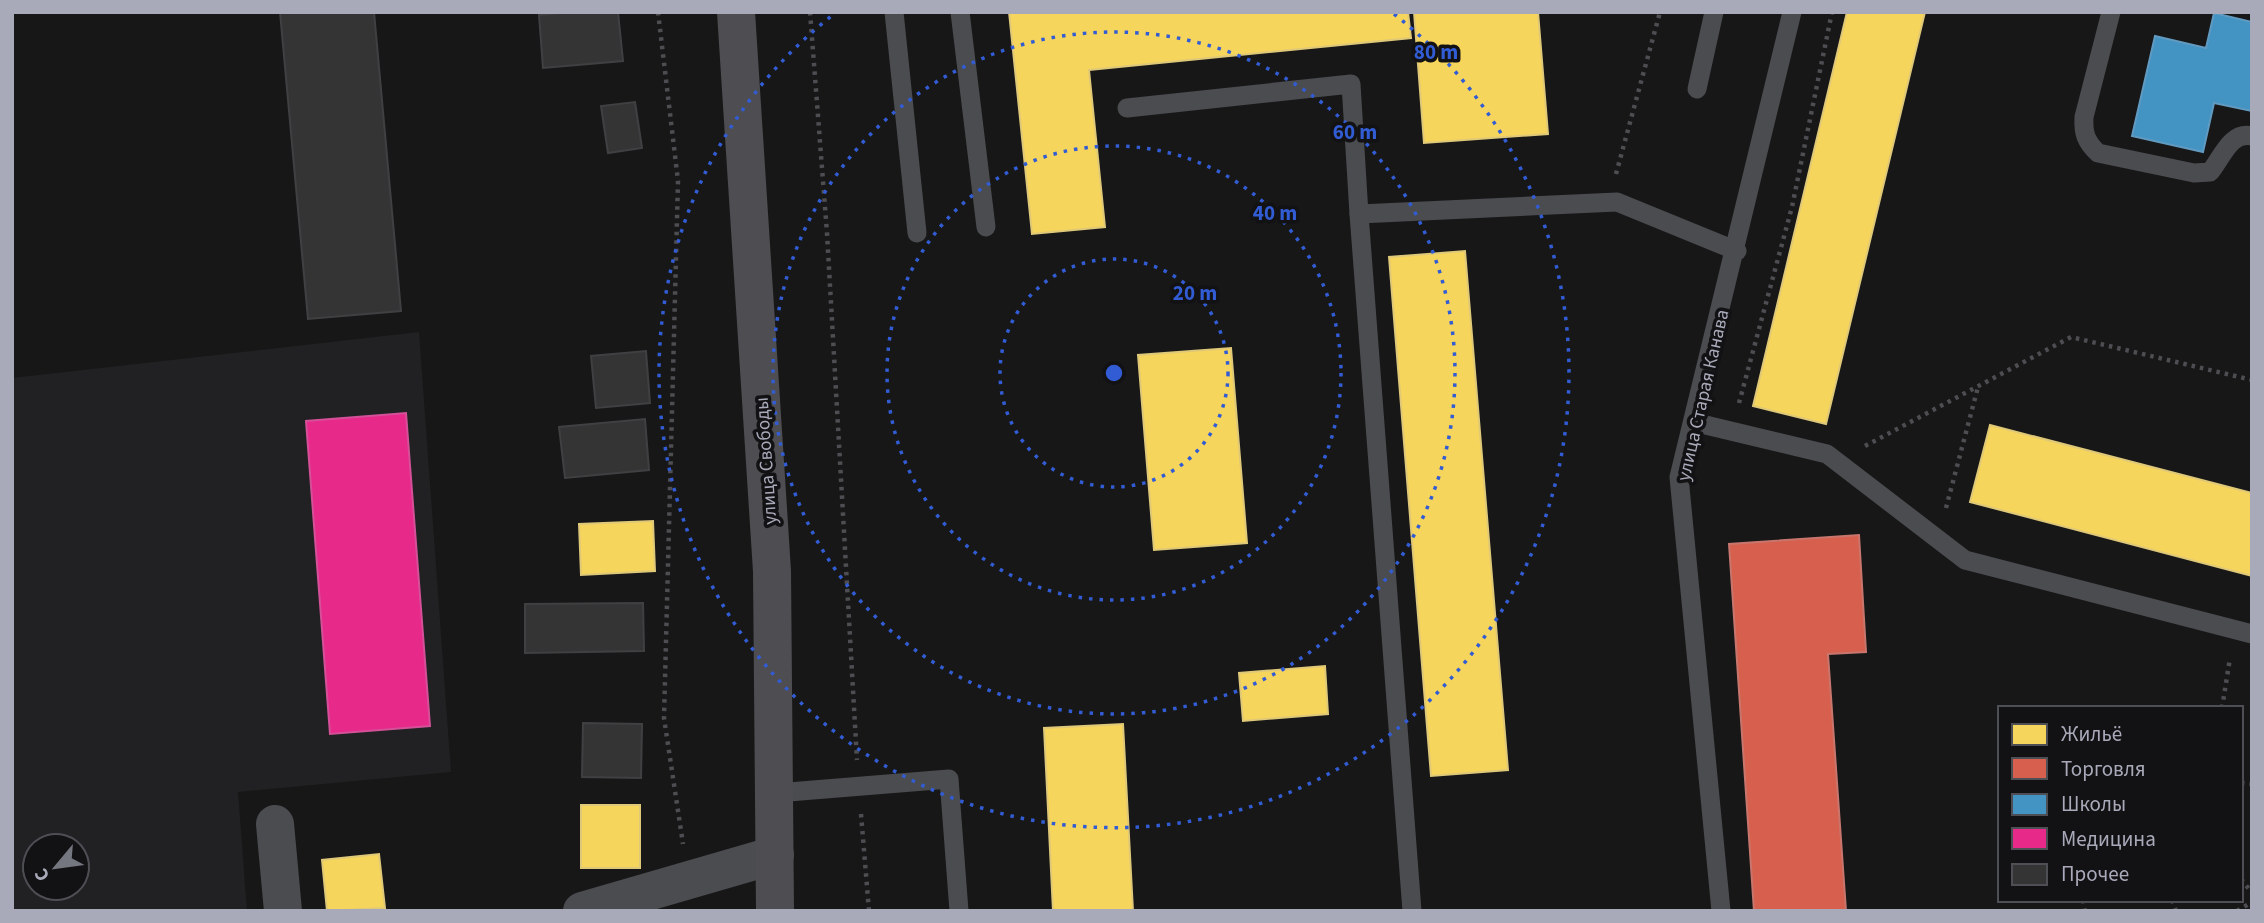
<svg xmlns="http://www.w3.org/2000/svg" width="2264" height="923" font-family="'Source Sans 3',sans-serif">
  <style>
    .built { fill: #212123; fill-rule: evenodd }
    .homes { fill: #f6d55c; stroke: #dfc878; stroke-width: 2 }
    .shops { fill: #d6604d; stroke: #c8766d; stroke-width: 2 }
    .schools { fill: #4393c3; stroke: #619ac0; stroke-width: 2 }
    .health { fill: #e7298a; stroke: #d45098; stroke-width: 2 }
    .building { fill: #343435; stroke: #404043; stroke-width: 2 }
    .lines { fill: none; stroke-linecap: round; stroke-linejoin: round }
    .path { stroke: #4d4d52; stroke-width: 4.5; stroke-dasharray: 3.5 5; stroke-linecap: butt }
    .lane { stroke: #4b4c50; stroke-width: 19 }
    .street { stroke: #4b4c50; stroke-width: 38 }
    .primary { stroke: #4e4e52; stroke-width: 38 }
    .ring { fill: none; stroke: #325cd3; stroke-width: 3.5; stroke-dasharray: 3.5 7 }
    .labels { text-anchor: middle; stroke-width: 7; stroke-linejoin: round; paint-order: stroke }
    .street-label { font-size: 19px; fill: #a8aab9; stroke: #121113 }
    .centre { fill: #325cd3; stroke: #121113; stroke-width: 3.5 }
    .ring-label { font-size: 21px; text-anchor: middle; font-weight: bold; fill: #325cd3; stroke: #121113; stroke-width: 7; stroke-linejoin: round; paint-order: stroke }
  </style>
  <rect width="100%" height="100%" fill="#171717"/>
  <path class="built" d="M419 332 451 772 238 792 247 911H12V378ZM35 846H77V888H35Z"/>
  <g class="homes">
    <polygon points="1009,12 1408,12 1411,38 1089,70 1105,227 1032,234"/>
    <polygon points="1414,12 1538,12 1548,134 1424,143"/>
    <polygon points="1847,12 1925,12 1826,424 1753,406"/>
    <polygon points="1465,251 1508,770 1431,776 1389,257"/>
    <polygon points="1231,348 1247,543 1154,550 1138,355"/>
    <polygon points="1990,425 2252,493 2252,576 1970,502"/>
    <polygon points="653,521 655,571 581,575 579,524"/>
    <polygon points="1325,666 1328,714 1243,721 1239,673"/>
    <polygon points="1123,724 1133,911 1053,911 1044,728"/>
    <rect x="581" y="805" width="59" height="63"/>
    <polygon points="379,854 385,908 327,911 322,860"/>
  </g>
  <polygon class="shops" points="1859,535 1866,652 1828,654 1846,911 1754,911 1729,544"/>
  <polygon class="schools" points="2214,13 2252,22 2252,111 2214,103 2203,152 2132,136 2155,36 2206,48"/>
  <polygon class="health" points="406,413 430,726 330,734 306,421"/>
  <g class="building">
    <polygon points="280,12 374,12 401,311 308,319"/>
    <polygon points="573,12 618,12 623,61 543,68 539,15"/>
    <polygon points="635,102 642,148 608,153 601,106"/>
    <polygon points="646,351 650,403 596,408 591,356"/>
    <polygon points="645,419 649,470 565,478 559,427"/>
    <polygon points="643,603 644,651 525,653 525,604"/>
    <polygon points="583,723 642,724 641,778 582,777"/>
  </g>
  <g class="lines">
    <g class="path">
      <polyline points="658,12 678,181 664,718 683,844"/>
      <polyline points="810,12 827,233 857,760"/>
      <polyline points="1616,174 1660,12"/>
      <polyline points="1739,403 1792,207 1832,12"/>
      <polyline points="1865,446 2071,337 2252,380"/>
      <polyline points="1946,508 1978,387"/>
      <polyline points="2222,708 2230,658"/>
      <polyline points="2241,783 2252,784"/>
      <polyline points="861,814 869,911"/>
      <polyline points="2241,879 2252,893"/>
      <polyline points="2083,900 2085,911"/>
      <polyline points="2172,900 2176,911"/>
      <polyline points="2237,911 2252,902"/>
    </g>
    <g class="lane">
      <polyline points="894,12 917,233"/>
      <polyline points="960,12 986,227"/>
      <path d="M2111 12 2084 117C2083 133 2086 142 2098 153L2194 173 2210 172C2222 158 2230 131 2252 136"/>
      <polyline points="1697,89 1714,12"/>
      <polyline points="1127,108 1351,84 1359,214 1617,202 1737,251"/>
      <polyline points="1359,214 1412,911"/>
      <polyline points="1693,422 1827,454 1965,560 2252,634"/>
      <polyline points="776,793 949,779 959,911"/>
      <polyline points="1721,911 1679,477 1792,12"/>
    </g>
    <g class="street">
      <polyline points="275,824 283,911"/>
      <polyline points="582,911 775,855"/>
    </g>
    <polyline class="primary" points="736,12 772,571 775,911"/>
  </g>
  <g class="ring">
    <circle cx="1114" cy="373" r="114"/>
    <circle cx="1114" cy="373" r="227"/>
    <circle cx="1114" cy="373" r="341"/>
    <path d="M1394 14A455 455 0 1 1 834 14"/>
  </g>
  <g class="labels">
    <g class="street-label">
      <text transform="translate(1702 395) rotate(-77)" y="7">улица Старая Канава</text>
      <text transform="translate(765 461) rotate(-94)" y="7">улица Свободы</text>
    </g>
  </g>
  <circle cx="1114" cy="373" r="10" class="centre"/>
  <g class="ring-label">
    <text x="1436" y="59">80 m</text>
    <text x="1355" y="139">60 m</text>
    <text x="1275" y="220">40 m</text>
    <text x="1195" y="300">20 m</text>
  </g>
  <rect width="2264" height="923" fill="none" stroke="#a8aab9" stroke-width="28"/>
  <rect x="1998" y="706" width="245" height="196" fill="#121113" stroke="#4e4e55" stroke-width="2"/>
  <rect x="2012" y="724" width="35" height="21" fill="#f6d55c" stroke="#4e4e55" stroke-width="2"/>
  <text x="2061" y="741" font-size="21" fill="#a8aab9">Жильё</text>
  <rect x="2012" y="758" width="35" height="21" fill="#d6604d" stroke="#4e4e55" stroke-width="2"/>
  <text x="2061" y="776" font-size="21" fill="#a8aab9">Торговля</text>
  <rect x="2012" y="794" width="35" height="21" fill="#4393c3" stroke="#4e4e55" stroke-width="2"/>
  <text x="2061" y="811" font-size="21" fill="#a8aab9">Школы</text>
  <rect x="2012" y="828" width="35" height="21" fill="#e7298a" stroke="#4e4e55" stroke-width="2"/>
  <text x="2061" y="846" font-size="21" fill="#a8aab9">Медицина</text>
  <rect x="2012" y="864" width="35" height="21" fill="#343435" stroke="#4e4e55" stroke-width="2"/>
  <text x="2061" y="881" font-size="21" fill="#a8aab9">Прочее</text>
  <g transform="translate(56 867) rotate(241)"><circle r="33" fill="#121113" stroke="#4e4e55" stroke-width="2"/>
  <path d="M0-5L12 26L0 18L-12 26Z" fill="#757780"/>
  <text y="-10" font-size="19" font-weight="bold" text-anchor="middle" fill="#a8aab9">С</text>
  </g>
</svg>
